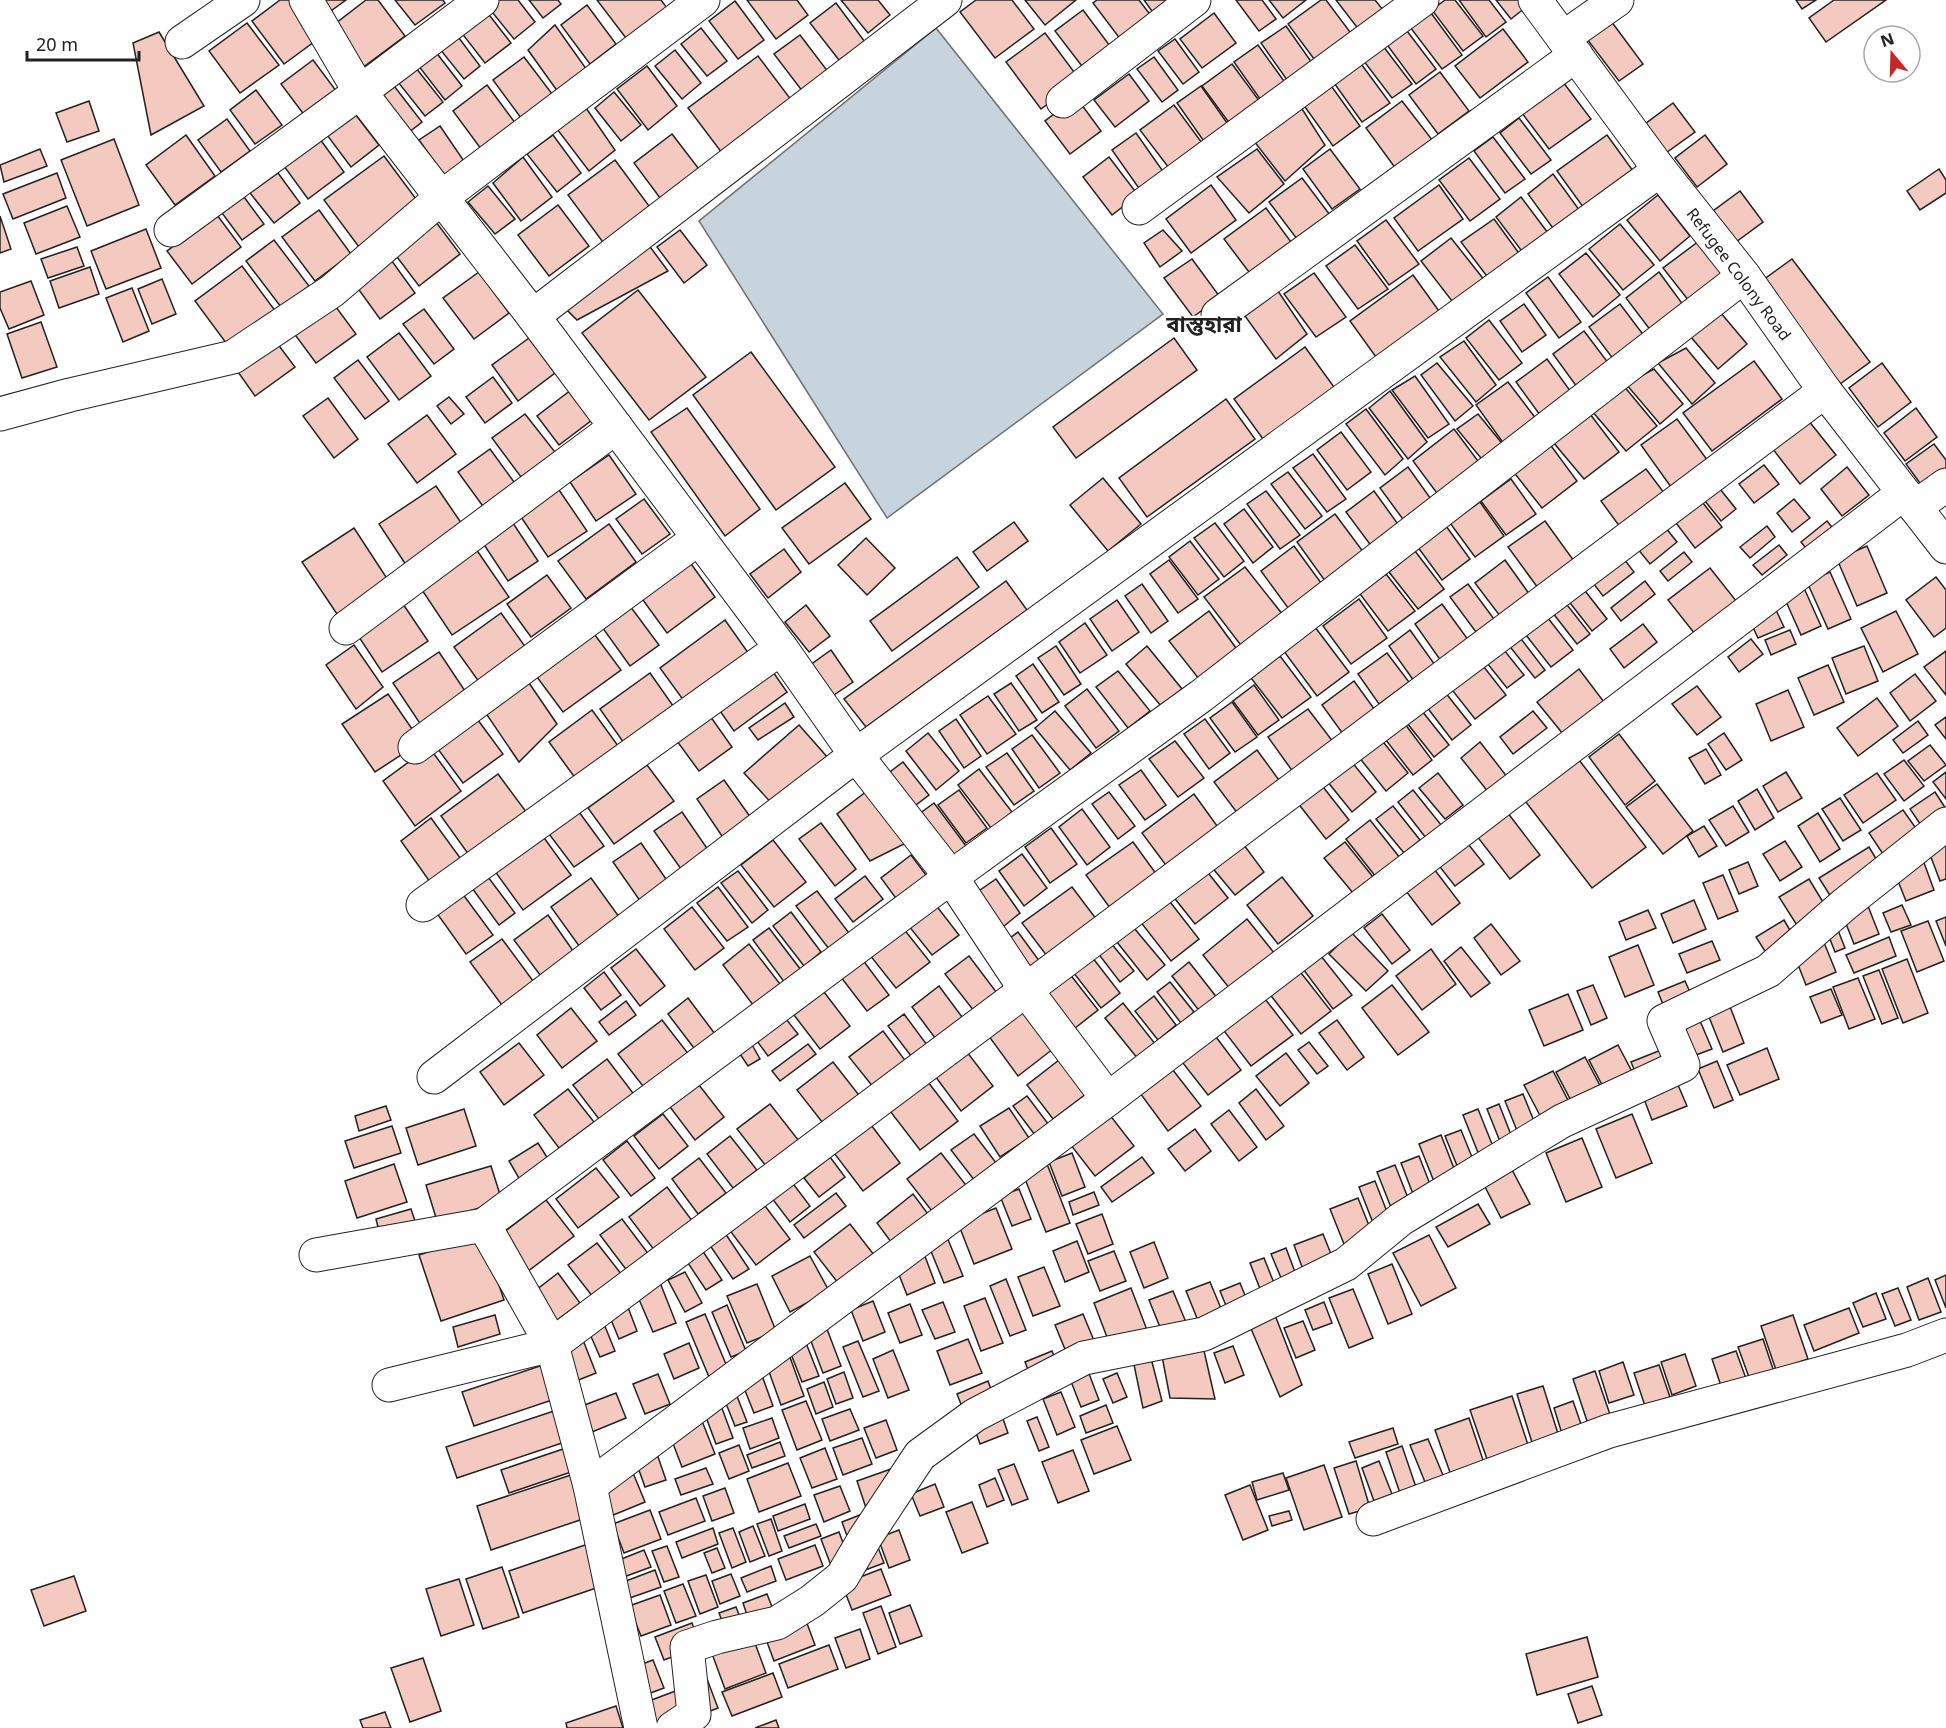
<svg xmlns="http://www.w3.org/2000/svg" width="1946" height="1728" font-family="Georgia,'Noto Sans Bengali',serif">
  <style>
    .water { fill: #c7d3dd; stroke: #6f6f6f; stroke-width: 1.5 }
    .building { fill: #f3c9c0; stroke: #222; stroke-width: 1.5 }
    .lines { fill: none; stroke-linecap: round; stroke-linejoin: round }
    .street-casing { stroke: #222; stroke-width: 35 }
    .street { stroke: #fff; stroke-width: 33 }
    .labels { text-anchor: middle; stroke-width: 4.5; stroke-linejoin: round; paint-order: stroke }
    .street-label { font-size: 16px; fill: #222; stroke: #fff }
    .district-label { font-size: 22px; font-weight: bold; fill: #222; stroke: #fff }
  </style>
  <rect width="100%" height="100%" fill="#fff"/>
  <polygon class="water" points="936,28 1163,314 887,518 699,221"/>
  <g class="building">
    <polygon points="280,0 295,0 322,36 284,64 252,21"/>
    <polygon points="318,0 346,0 328,13"/>
    <polygon points="366,0 378,0 405,36 362,68 331,27"/>
    <polygon points="395,0 443,0 445,3 415,25"/>
    <polygon points="487,0 518,0 535,22 514,39 484,2"/>
    <polygon points="529,0 558,0 561,4 543,18"/>
    <polygon points="597,0 661,0 670,12 629,42"/>
    <polygon points="747,0 797,0 808,15 776,39"/>
    <polygon points="841,0 878,0 890,15 868,33"/>
    <polygon points="976,0 1012,0 1034,29 995,58 960,12"/>
    <polygon points="1025,0 1076,0 1045,25"/>
    <polygon points="1097,0 1139,0 1155,21 1124,44 1093,3"/>
    <polygon points="1144,0 1173,0 1154,14"/>
    <polygon points="1236,0 1262,0 1276,19 1259,31"/>
    <polygon points="1269,0 1306,0 1283,18"/>
    <polygon points="1321,0 1326,0 1353,36 1317,63 1288,24"/>
    <polygon points="1336,0 1375,0 1388,16 1363,35"/>
    <polygon points="1445,0 1455,0 1483,36 1463,51 1432,10"/>
    <polygon points="1459,0 1489,0 1506,22 1486,37"/>
    <polygon points="1496,0 1527,0 1530,4 1511,19"/>
    <polygon points="1796,0 1816,0 1802,9"/>
    <polygon points="1834,0 1886,0 1826,42 1809,18"/>
    <polygon points="735,1 764,40 738,59 709,21"/>
    <polygon points="836,3 865,42 839,60 810,23"/>
    <polygon points="587,5 616,44 590,64 561,25"/>
    <polygon points="483,7 511,43 485,63 457,27"/>
    <polygon points="1083,10 1116,54 1088,74 1055,31"/>
    <polygon points="1214,13 1236,43 1202,68 1180,39"/>
    <polygon points="1431,13 1462,55 1442,69 1410,27"/>
    <polygon points="1611,21 1643,64 1619,81 1587,39"/>
    <polygon points="247,23 279,65 240,93 209,51"/>
    <polygon points="555,25 587,70 558,92 528,50"/>
    <polygon points="1286,26 1317,70 1292,87 1261,43"/>
    <polygon points="1404,27 1436,69 1416,84 1385,42"/>
    <polygon points="701,28 727,61 707,76 681,44"/>
    <polygon points="1503,29 1528,62 1480,98 1455,66"/>
    <polygon points="453,30 480,66 464,79 435,43"/>
    <polygon points="159,32 204,106 151,135 133,43"/>
    <polygon points="1045,33 1080,80 1041,109 1006,62"/>
    <polygon points="800,35 829,73 803,92 774,54"/>
    <polygon points="1175,39 1199,72 1183,84 1158,51"/>
    <polygon points="1380,42 1412,84 1392,98 1360,56"/>
    <polygon points="1258,45 1289,88 1265,106 1234,62"/>
    <polygon points="432,47 462,86 445,100 414,60"/>
    <polygon points="675,50 701,83 682,99 655,66"/>
    <polygon points="758,56 792,101 722,153 688,108"/>
    <polygon points="524,57 556,99 524,122 493,80"/>
    <polygon points="1154,57 1178,90 1162,102 1137,69"/>
    <polygon points="1356,57 1390,103 1362,122 1329,76"/>
    <polygon points="313,60 337,92 305,116 281,84"/>
    <polygon points="412,63 443,102 425,116 394,77"/>
    <polygon points="1232,64 1263,106 1233,128 1202,86"/>
    <polygon points="647,66 677,106 648,130 617,89"/>
    <polygon points="1440,72 1469,111 1438,134 1409,95"/>
    <polygon points="1129,74 1149,101 1115,127 1094,100"/>
    <polygon points="1327,80 1360,126 1333,146 1300,100"/>
    <polygon points="391,82 422,122 404,136 373,96"/>
    <polygon points="1563,82 1591,119 1549,149 1522,113"/>
    <polygon points="487,85 519,128 484,153 453,111"/>
    <polygon points="1201,86 1232,130 1208,147 1177,103"/>
    <polygon points="256,90 282,125 255,144 230,110"/>
    <polygon points="614,92 641,125 621,141 595,108"/>
    <polygon points="1076,97 1101,131 1070,154 1045,121"/>
    <polygon points="89,101 99,131 67,142 56,113"/>
    <polygon points="1297,101 1325,145 1285,181 1250,136"/>
    <polygon points="1402,101 1433,141 1396,169 1366,128"/>
    <polygon points="1673,103 1695,132 1663,155 1641,127"/>
    <polygon points="1174,105 1205,147 1172,172 1140,130"/>
    <polygon points="586,108 615,150 589,171 557,129"/>
    <polygon points="352,110 379,145 351,167 324,131"/>
    <polygon points="1519,118 1551,160 1531,174 1500,133"/>
    <polygon points="227,119 250,151 221,172 198,140"/>
    <polygon points="440,126 468,167 448,181 419,140"/>
    <polygon points="1136,133 1167,177 1143,194 1112,150"/>
    <polygon points="672,134 702,173 663,202 634,163"/>
    <polygon points="186,135 215,176 175,205 146,165"/>
    <polygon points="317,135 344,172 308,199 281,162"/>
    <polygon points="553,135 581,173 557,192 527,154"/>
    <polygon points="1607,135 1636,175 1586,211 1557,171"/>
    <polygon points="1705,135 1727,164 1697,187 1675,158"/>
    <polygon points="1493,137 1525,179 1505,193 1474,151"/>
    <polygon points="114,139 139,205 87,226 61,160"/>
    <polygon points="40,149 47,166 4,182 0,165"/>
    <polygon points="1257,149 1284,184 1249,213 1217,177"/>
    <polygon points="1330,149 1360,189 1332,209 1303,169"/>
    <polygon points="384,156 419,203 359,247 324,200"/>
    <polygon points="523,157 552,197 521,221 493,183"/>
    <polygon points="1109,157 1138,195 1112,215 1083,177"/>
    <polygon points="1469,158 1500,199 1470,221 1439,180"/>
    <polygon points="615,160 652,210 605,245 568,195"/>
    <polygon points="1939,169 1946,180 1946,193 1920,210 1907,191"/>
    <polygon points="57,173 66,198 13,219 3,194"/>
    <polygon points="278,173 300,203 274,223 250,193"/>
    <polygon points="1553,174 1580,211 1555,231 1528,194"/>
    <polygon points="1302,178 1330,215 1297,239 1269,202"/>
    <polygon points="1211,185 1236,220 1191,253 1166,219"/>
    <polygon points="1439,185 1463,219 1418,251 1394,218"/>
    <polygon points="488,186 515,219 495,234 468,202"/>
    <polygon points="1740,191 1763,222 1736,242 1713,211"/>
    <polygon points="1658,195 1690,236 1660,261 1627,220"/>
    <polygon points="244,197 264,224 242,240 222,213"/>
    <polygon points="1521,197 1548,233 1524,254 1496,217"/>
    <polygon points="558,205 589,246 549,276 518,235"/>
    <polygon points="67,206 80,237 36,254 24,223"/>
    <polygon points="1266,208 1294,246 1252,276 1224,239"/>
    <polygon points="319,210 351,254 315,281 282,237"/>
    <polygon points="217,215 241,247 192,284 167,251"/>
    <polygon points="0,216 11,249 0,253"/>
    <polygon points="433,218 460,254 419,286 391,249"/>
    <polygon points="1494,219 1521,256 1489,279 1461,242"/>
    <polygon points="1386,220 1419,264 1389,285 1357,241"/>
    <polygon points="1620,224 1654,265 1623,290 1589,249"/>
    <polygon points="146,229 161,268 106,289 91,251"/>
    <polygon points="680,230 707,265 684,283 657,247"/>
    <polygon points="1163,230 1182,251 1160,267 1144,243"/>
    <polygon points="642,236 668,271 577,320 559,302"/>
    <polygon points="1451,238 1489,286 1459,310 1421,261"/>
    <polygon points="274,240 309,286 281,307 246,261"/>
    <polygon points="1699,241 1724,274 1689,301 1663,268"/>
    <polygon points="1355,245 1388,289 1358,309 1326,266"/>
    <polygon points="77,247 84,266 48,278 41,259"/>
    <polygon points="1586,253 1620,295 1593,317 1559,274"/>
    <polygon points="389,257 415,293 380,319 354,283"/>
    <polygon points="1192,259 1220,297 1193,317 1164,278"/>
    <polygon points="1792,259 1870,362 1840,384 1763,280"/>
    <polygon points="242,266 279,316 232,351 195,301"/>
    <polygon points="90,267 99,294 59,308 50,281"/>
    <polygon points="479,272 509,313 474,339 443,298"/>
    <polygon points="1659,272 1684,306 1651,331 1626,298"/>
    <polygon points="1314,273 1346,317 1316,337 1284,294"/>
    <polygon points="1413,275 1439,311 1376,357 1350,321"/>
    <polygon points="1548,277 1581,322 1559,338 1526,293"/>
    <polygon points="162,279 176,314 152,324 138,289"/>
    <polygon points="31,281 44,315 9,329 0,308 0,292"/>
    <polygon points="132,288 149,331 123,342 106,298"/>
    <polygon points="638,290 706,377 649,420 582,333"/>
    <polygon points="1278,291 1307,334 1276,359 1245,316"/>
    <polygon points="333,303 356,334 316,363 293,332"/>
    <polygon points="1524,304 1546,335 1522,352 1500,321"/>
    <polygon points="1620,304 1645,337 1614,360 1589,327"/>
    <polygon points="424,309 454,349 434,364 403,324"/>
    <polygon points="1720,312 1747,344 1718,369 1691,337"/>
    <polygon points="1489,320 1522,363 1499,380 1466,338"/>
    <polygon points="41,322 57,367 22,378 7,334"/>
    <polygon points="1584,331 1609,364 1577,387 1553,354"/>
    <polygon points="399,333 431,376 399,400 367,357"/>
    <polygon points="529,338 555,373 518,401 492,365"/>
    <polygon points="1174,338 1197,370 1076,458 1053,427"/>
    <polygon points="1464,341 1496,385 1476,402 1440,357"/>
    <polygon points="277,343 295,367 255,396 238,372"/>
    <polygon points="1305,347 1334,387 1263,439 1234,399"/>
    <polygon points="1686,348 1715,383 1692,404 1658,363"/>
    <polygon points="751,352 835,467 776,510 693,395"/>
    <polygon points="1547,359 1571,392 1540,415 1516,382"/>
    <polygon points="358,360 389,401 365,419 334,378"/>
    <polygon points="1754,361 1782,399 1712,451 1683,413"/>
    <polygon points="1437,363 1473,406 1455,421 1421,375"/>
    <polygon points="1882,363 1911,402 1878,427 1849,388"/>
    <polygon points="1654,369 1683,404 1660,424 1626,384"/>
    <polygon points="1415,376 1449,424 1428,438 1392,390"/>
    <polygon points="493,377 512,403 485,423 466,397"/>
    <polygon points="1508,382 1537,420 1504,444 1476,405"/>
    <polygon points="1623,385 1657,426 1626,451 1592,411"/>
    <polygon points="571,390 592,420 559,445 537,416"/>
    <polygon points="1390,391 1427,442 1408,459 1369,408"/>
    <polygon points="449,397 464,414 451,424 437,406"/>
    <polygon points="328,398 358,439 334,458 303,416"/>
    <polygon points="1226,399 1255,439 1147,517 1119,478"/>
    <polygon points="687,408 760,509 725,536 651,432"/>
    <polygon points="1916,408 1937,437 1905,461 1884,433"/>
    <polygon points="1366,409 1403,459 1385,475 1346,424"/>
    <polygon points="525,414 555,452 521,477 492,438"/>
    <polygon points="1478,414 1505,447 1485,463 1457,429"/>
    <polygon points="1590,414 1619,452 1584,479 1553,442"/>
    <polygon points="427,415 456,454 417,483 388,444"/>
    <polygon points="1677,419 1708,461 1671,487 1641,445"/>
    <polygon points="1808,420 1836,455 1800,484 1772,448"/>
    <polygon points="1454,429 1484,469 1442,500 1413,461"/>
    <polygon points="1341,432 1371,472 1347,490 1317,450"/>
    <polygon points="1549,443 1577,481 1542,508 1512,470"/>
    <polygon points="1934,444 1946,460 1946,475 1925,490 1906,464"/>
    <polygon points="490,449 517,486 485,509 458,472"/>
    <polygon points="1313,454 1346,499 1327,512 1293,468"/>
    <polygon points="609,455 636,494 596,521 570,482"/>
    <polygon points="1764,465 1779,484 1754,503 1739,484"/>
    <polygon points="1408,467 1433,502 1405,522 1380,488"/>
    <polygon points="1847,467 1869,495 1842,516 1821,489"/>
    <polygon points="1646,469 1668,498 1623,531 1601,501"/>
    <polygon points="1288,472 1322,516 1305,529 1271,484"/>
    <polygon points="1103,478 1141,524 1108,551 1070,505"/>
    <polygon points="1511,479 1536,514 1506,535 1481,501"/>
    <polygon points="845,483 871,519 809,564 782,528"/>
    <polygon points="436,486 468,533 410,571 379,524"/>
    <polygon points="557,487 587,531 548,557 519,514"/>
    <polygon points="1720,489 1736,509 1721,521 1705,501"/>
    <polygon points="1266,491 1300,535 1280,549 1247,504"/>
    <polygon points="1374,491 1400,527 1372,547 1346,512"/>
    <polygon points="1699,498 1722,527 1695,548 1673,519"/>
    <polygon points="644,499 670,534 642,554 616,519"/>
    <polygon points="1794,499 1810,518 1792,532 1777,513"/>
    <polygon points="1480,502 1504,536 1475,557 1450,523"/>
    <polygon points="1244,509 1273,547 1253,563 1224,524"/>
    <polygon points="1335,514 1367,557 1328,585 1297,542"/>
    <polygon points="509,517 538,561 508,581 479,537"/>
    <polygon points="1545,521 1574,561 1538,588 1508,547"/>
    <polygon points="1827,521 1835,531 1809,552 1801,542"/>
    <polygon points="1014,522 1028,541 987,571 973,552"/>
    <polygon points="1215,523 1244,561 1224,577 1194,538"/>
    <polygon points="609,524 636,562 586,599 558,561"/>
    <polygon points="1446,526 1470,559 1442,580 1417,546"/>
    <polygon points="1767,526 1775,537 1750,558 1740,547"/>
    <polygon points="1665,527 1677,542 1650,564 1637,548"/>
    <polygon points="354,528 388,580 337,614 302,562"/>
    <polygon points="866,538 895,568 867,595 838,565"/>
    <polygon points="1190,541 1219,579 1198,595 1169,557"/>
    <polygon points="1779,545 1787,555 1762,575 1753,565"/>
    <polygon points="1294,546 1324,587 1291,612 1261,571"/>
    <polygon points="1867,546 1887,593 1857,606 1837,559"/>
    <polygon points="476,549 509,597 452,635 420,587"/>
    <polygon points="784,549 801,572 768,598 750,574"/>
    <polygon points="1415,551 1444,589 1418,609 1389,572"/>
    <polygon points="1684,552 1692,562 1668,581 1660,571"/>
    <polygon points="1621,555 1634,572 1603,596 1590,579"/>
    <polygon points="957,557 979,587 892,651 870,621"/>
    <polygon points="1169,560 1198,599 1178,613 1150,574"/>
    <polygon points="1505,560 1530,595 1500,616 1475,583"/>
    <polygon points="689,561 715,597 667,633 640,596"/>
    <polygon points="1245,567 1283,615 1243,648 1204,597"/>
    <polygon points="1710,568 1737,602 1695,634 1668,600"/>
    <polygon points="1830,572 1851,619 1828,629 1807,582"/>
    <polygon points="1386,574 1415,611 1388,631 1360,594"/>
    <polygon points="547,575 571,608 531,637 507,604"/>
    <polygon points="1936,577 1946,590 1946,628 1934,637 1906,600"/>
    <polygon points="1006,581 1027,610 866,727 844,699"/>
    <polygon points="1645,581 1655,594 1621,621 1611,608"/>
    <polygon points="1142,584 1168,621 1151,633 1125,596"/>
    <polygon points="1468,584 1494,619 1476,632 1450,597"/>
    <polygon points="1582,587 1607,619 1592,631 1567,599"/>
    <polygon points="1804,588 1821,626 1801,635 1784,597"/>
    <polygon points="1359,599 1387,638 1351,664 1323,626"/>
    <polygon points="1117,600 1139,632 1112,651 1090,619"/>
    <polygon points="401,601 428,641 382,672 355,631"/>
    <polygon points="1564,601 1590,634 1577,644 1552,612"/>
    <polygon points="1442,604 1469,641 1441,661 1415,624"/>
    <polygon points="806,605 830,636 809,652 785,622"/>
    <polygon points="630,606 659,645 630,666 602,627"/>
    <polygon points="1776,610 1784,627 1758,638 1750,621"/>
    <polygon points="1209,611 1236,648 1199,679 1169,641"/>
    <polygon points="1896,611 1918,654 1883,672 1861,628"/>
    <polygon points="501,613 529,652 482,686 454,647"/>
    <polygon points="1544,613 1573,650 1551,667 1522,630"/>
    <polygon points="725,620 749,654 684,701 660,668"/>
    <polygon points="586,623 621,670 563,712 528,665"/>
    <polygon points="1085,623 1107,655 1080,673 1059,642"/>
    <polygon points="1643,624 1657,642 1624,668 1610,649"/>
    <polygon points="1315,627 1349,672 1317,696 1283,650"/>
    <polygon points="1410,630 1435,665 1414,681 1389,646"/>
    <polygon points="1790,630 1796,644 1771,655 1765,640"/>
    <polygon points="1518,635 1545,670 1535,678 1507,643"/>
    <polygon points="1751,639 1763,654 1739,672 1728,657"/>
    <polygon points="354,645 383,687 356,709 326,665"/>
    <polygon points="1500,645 1524,675 1507,688 1483,658"/>
    <polygon points="1056,646 1081,684 1064,695 1038,658"/>
    <polygon points="1147,646 1182,689 1161,706 1126,664"/>
    <polygon points="1864,646 1878,681 1846,694 1832,658"/>
    <polygon points="831,650 853,682 828,699 806,668"/>
    <polygon points="1946,651 1946,695 1924,667"/>
    <polygon points="439,652 471,700 425,731 393,683"/>
    <polygon points="1387,653 1409,682 1379,704 1358,674"/>
    <polygon points="1280,656 1311,697 1282,718 1251,678"/>
    <polygon points="1480,662 1506,695 1475,719 1449,686"/>
    <polygon points="1033,664 1059,702 1042,713 1016,676"/>
    <polygon points="1828,665 1844,702 1814,715 1798,678"/>
    <polygon points="1579,669 1604,702 1563,734 1537,702"/>
    <polygon points="1118,671 1150,711 1128,728 1096,687"/>
    <polygon points="773,672 787,692 734,731 720,711"/>
    <polygon points="650,673 676,710 626,746 600,709"/>
    <polygon points="1915,674 1936,701 1910,721 1890,693"/>
    <polygon points="527,680 557,724 519,762 483,709"/>
    <polygon points="1354,681 1375,710 1343,734 1322,705"/>
    <polygon points="1011,683 1037,720 1019,731 994,694"/>
    <polygon points="1254,685 1279,720 1258,735 1233,701"/>
    <polygon points="1697,686 1721,717 1697,735 1672,704"/>
    <polygon points="1441,687 1471,725 1452,740 1423,702"/>
    <polygon points="1087,689 1119,731 1096,748 1065,706"/>
    <polygon points="1788,690 1804,727 1771,741 1756,704"/>
    <polygon points="388,694 421,742 375,772 342,724"/>
    <polygon points="988,696 1016,734 987,754 960,715"/>
    <polygon points="1877,698 1898,726 1858,756 1837,728"/>
    <polygon points="1232,702 1257,737 1235,752 1210,718"/>
    <polygon points="785,703 794,717 758,740 749,728"/>
    <polygon points="1418,706 1449,745 1434,757 1403,718"/>
    <polygon points="1308,709 1337,747 1296,776 1268,737"/>
    <polygon points="592,710 624,754 581,786 549,742"/>
    <polygon points="1055,711 1091,753 1070,770 1035,728"/>
    <polygon points="1533,711 1547,728 1513,754 1500,737"/>
    <polygon points="472,712 503,754 463,783 432,741"/>
    <polygon points="708,713 732,747 699,771 674,737"/>
    <polygon points="1946,717 1946,739 1935,725"/>
    <polygon points="956,719 981,756 964,768 939,731"/>
    <polygon points="1205,719 1230,753 1209,769 1184,734"/>
    <polygon points="1402,720 1432,760 1413,775 1382,735"/>
    <polygon points="1918,721 1928,735 1903,753 1893,740"/>
    <polygon points="799,725 829,759 775,807 744,773"/>
    <polygon points="928,733 959,771 936,790 906,751"/>
    <polygon points="1724,733 1742,760 1726,770 1708,744"/>
    <polygon points="1619,734 1655,781 1625,805 1589,757"/>
    <polygon points="1032,735 1060,773 1039,788 1012,749"/>
    <polygon points="1380,738 1408,773 1386,791 1358,756"/>
    <polygon points="1175,741 1204,778 1178,797 1149,759"/>
    <polygon points="1480,742 1508,778 1489,793 1461,758"/>
    <polygon points="1930,745 1946,765 1924,781 1908,761"/>
    <polygon points="429,747 461,791 415,826 383,781"/>
    <polygon points="1706,749 1721,775 1705,784 1689,758"/>
    <polygon points="1257,750 1284,787 1241,818 1214,782"/>
    <polygon points="1007,753 1034,791 1014,805 986,767"/>
    <polygon points="1576,756 1646,847 1592,888 1522,797"/>
    <polygon points="1904,760 1924,786 1904,801 1884,774"/>
    <polygon points="1351,761 1376,792 1352,812 1327,781"/>
    <polygon points="903,762 929,795 904,814 878,781"/>
    <polygon points="647,765 674,801 614,844 588,808"/>
    <polygon points="979,769 1012,812 991,828 958,785"/>
    <polygon points="1141,770 1166,805 1145,820 1119,785"/>
    <polygon points="1786,772 1802,798 1778,812 1763,786"/>
    <polygon points="1946,772 1946,799 1933,782"/>
    <polygon points="1438,773 1463,805 1445,819 1419,788"/>
    <polygon points="1877,773 1896,800 1863,823 1844,795"/>
    <polygon points="498,774 527,813 469,855 441,816"/>
    <polygon points="724,780 756,825 728,845 697,799"/>
    <polygon points="1320,783 1349,820 1326,839 1297,802"/>
    <polygon points="1657,784 1693,831 1663,854 1626,807"/>
    <polygon points="1757,789 1774,818 1755,830 1738,801"/>
    <polygon points="959,790 987,828 966,843 938,805"/>
    <polygon points="1413,790 1442,826 1426,838 1398,802"/>
    <polygon points="867,791 908,842 870,861 837,814"/>
    <polygon points="1109,792 1135,826 1118,839 1092,804"/>
    <polygon points="1935,792 1946,809 1925,831 1910,809"/>
    <polygon points="1194,794 1220,830 1168,868 1142,833"/>
    <polygon points="1840,798 1861,830 1843,841 1822,809"/>
    <polygon points="934,803 969,850 945,867 911,820"/>
    <polygon points="1393,806 1420,840 1404,853 1376,819"/>
    <polygon points="1733,806 1749,832 1726,846 1709,820"/>
    <polygon points="1504,808 1540,855 1510,879 1473,831"/>
    <polygon points="1082,809 1110,847 1087,865 1059,827"/>
    <polygon points="1903,810 1920,834 1885,857 1869,833"/>
    <polygon points="579,812 604,846 574,867 549,834"/>
    <polygon points="682,812 713,857 686,876 654,831"/>
    <polygon points="1818,813 1840,849 1820,862 1798,826"/>
    <polygon points="431,818 466,866 435,889 401,841"/>
    <polygon points="1370,820 1400,858 1376,877 1346,839"/>
    <polygon points="821,823 856,869 835,886 799,839"/>
    <polygon points="1704,826 1717,846 1699,857 1687,836"/>
    <polygon points="1051,828 1077,864 1050,883 1025,847"/>
    <polygon points="542,835 571,875 523,910 494,870"/>
    <polygon points="1946,837 1946,879 1940,881 1926,844"/>
    <polygon points="773,840 806,882 774,907 741,865"/>
    <polygon points="1465,840 1484,864 1455,886 1436,862"/>
    <polygon points="1241,841 1264,872 1235,895 1210,865"/>
    <polygon points="1785,841 1802,867 1780,881 1763,854"/>
    <polygon points="1133,842 1157,875 1110,908 1086,875"/>
    <polygon points="1345,842 1373,877 1353,893 1324,858"/>
    <polygon points="641,843 673,889 645,908 613,862"/>
    <polygon points="1869,847 1881,867 1831,897 1819,878"/>
    <polygon points="1022,854 1047,888 1024,906 999,871"/>
    <polygon points="911,855 929,879 898,901 881,878"/>
    <polygon points="1923,860 1934,890 1906,901 1894,871"/>
    <polygon points="1748,862 1758,886 1739,894 1729,870"/>
    <polygon points="1431,865 1460,903 1432,925 1402,886"/>
    <polygon points="1205,869 1228,898 1195,924 1172,895"/>
    <polygon points="738,871 768,910 752,923 721,883"/>
    <polygon points="1723,875 1738,911 1718,919 1703,883"/>
    <polygon points="865,876 883,899 853,922 835,899"/>
    <polygon points="488,877 515,913 499,925 472,888"/>
    <polygon points="1282,877 1313,916 1278,944 1247,905"/>
    <polygon points="591,878 622,921 582,950 551,907"/>
    <polygon points="996,879 1020,913 998,931 973,895"/>
    <polygon points="1809,879 1829,912 1800,930 1779,897"/>
    <polygon points="718,887 748,927 727,941 697,903"/>
    <polygon points="1072,887 1097,920 1047,956 1022,923"/>
    <polygon points="817,891 849,933 829,949 796,906"/>
    <polygon points="462,893 493,935 466,954 436,912"/>
    <polygon points="1167,898 1199,939 1171,961 1139,920"/>
    <polygon points="1694,900 1706,929 1673,943 1661,914"/>
    <polygon points="1866,901 1879,934 1854,944 1841,911"/>
    <polygon points="935,904 959,935 932,955 908,925"/>
    <polygon points="1902,905 1911,925 1891,932 1883,913"/>
    <polygon points="692,907 724,948 695,970 664,929"/>
    <polygon points="1648,910 1656,928 1626,940 1619,922"/>
    <polygon points="791,912 821,952 804,966 773,926"/>
    <polygon points="1382,914 1410,950 1392,964 1364,928"/>
    <polygon points="548,915 576,955 543,979 514,940"/>
    <polygon points="1946,917 1946,946 1936,921"/>
    <polygon points="1247,919 1275,954 1230,989 1203,955"/>
    <polygon points="1784,920 1795,939 1768,956 1756,937"/>
    <polygon points="1928,921 1944,961 1917,972 1901,931"/>
    <polygon points="1491,924 1520,961 1501,975 1474,938"/>
    <polygon points="1836,925 1845,948 1835,952 1826,929"/>
    <polygon points="769,928 804,974 788,987 753,940"/>
    <polygon points="903,928 930,962 896,988 869,954"/>
    <polygon points="1134,928 1165,965 1147,980 1117,942"/>
    <polygon points="1018,932 1043,966 1028,977 1002,944"/>
    <polygon points="1351,932 1388,971 1366,991 1329,954"/>
    <polygon points="1889,937 1896,956 1854,973 1846,955"/>
    <polygon points="502,939 539,989 507,1012 470,962"/>
    <polygon points="1823,940 1836,972 1806,985 1793,952"/>
    <polygon points="1712,941 1720,960 1687,973 1679,954"/>
    <polygon points="1110,942 1134,971 1120,982 1097,952"/>
    <polygon points="749,944 780,984 753,1005 723,965"/>
    <polygon points="1638,945 1654,985 1625,997 1609,957"/>
    <polygon points="1461,947 1490,983 1471,997 1444,961"/>
    <polygon points="636,949 665,986 640,1006 611,968"/>
    <polygon points="1431,949 1456,984 1422,1010 1396,976"/>
    <polygon points="969,956 997,993 974,1011 945,974"/>
    <polygon points="1321,956 1352,995 1333,1009 1303,969"/>
    <polygon points="1092,957 1120,993 1101,1008 1073,972"/>
    <polygon points="862,959 889,995 867,1011 840,976"/>
    <polygon points="1907,959 1928,1013 1903,1023 1882,969"/>
    <polygon points="1189,962 1218,999 1201,1013 1172,976"/>
    <polygon points="1298,969 1331,1011 1301,1034 1268,992"/>
    <polygon points="1879,970 1898,1018 1882,1024 1863,976"/>
    <polygon points="604,972 621,995 601,1010 584,988"/>
    <polygon points="1069,973 1098,1010 1070,1032 1041,996"/>
    <polygon points="1858,978 1875,1019 1849,1029 1833,987"/>
    <polygon points="1685,981 1694,1001 1666,1012 1658,992"/>
    <polygon points="1170,982 1194,1012 1181,1023 1157,992"/>
    <polygon points="1392,985 1429,1032 1398,1055 1362,1008"/>
    <polygon points="1593,985 1607,1018 1591,1025 1577,991"/>
    <polygon points="939,986 965,1021 938,1042 912,1007"/>
    <polygon points="1831,989 1842,1015 1821,1023 1810,997"/>
    <polygon points="824,992 850,1026 820,1049 794,1015"/>
    <polygon points="1568,994 1583,1030 1544,1046 1529,1010"/>
    <polygon points="1262,995 1293,1035 1251,1066 1221,1027"/>
    <polygon points="1154,996 1176,1025 1158,1040 1135,1011"/>
    <polygon points="688,998 718,1038 697,1052 668,1014"/>
    <polygon points="626,1001 636,1015 609,1035 599,1022"/>
    <polygon points="1123,1003 1156,1045 1138,1059 1105,1018"/>
    <polygon points="1729,1004 1744,1043 1723,1052 1707,1012"/>
    <polygon points="571,1008 597,1041 562,1068 537,1035"/>
    <polygon points="1021,1010 1053,1049 1018,1076 988,1035"/>
    <polygon points="904,1014 930,1049 915,1061 888,1026"/>
    <polygon points="1698,1016 1712,1049 1688,1058 1675,1026"/>
    <polygon points="786,1019 798,1034 768,1056 757,1041"/>
    <polygon points="662,1020 690,1056 646,1090 618,1054"/>
    <polygon points="1337,1020 1364,1057 1347,1070 1319,1033"/>
    <polygon points="883,1031 907,1063 874,1088 849,1057"/>
    <polygon points="1213,1033 1241,1070 1208,1095 1179,1058"/>
    <polygon points="1309,1042 1328,1066 1317,1074 1298,1050"/>
    <polygon points="519,1043 544,1075 504,1105 480,1072"/>
    <polygon points="751,1043 760,1059 748,1066 738,1051"/>
    <polygon points="808,1044 816,1054 780,1081 772,1071"/>
    <polygon points="1618,1045 1639,1085 1610,1100 1589,1060"/>
    <polygon points="1666,1048 1673,1065 1638,1079 1631,1062"/>
    <polygon points="1767,1048 1779,1079 1740,1095 1727,1065"/>
    <polygon points="967,1052 993,1086 961,1111 935,1076"/>
    <polygon points="1286,1053 1309,1083 1280,1106 1256,1076"/>
    <polygon points="1585,1057 1606,1097 1577,1112 1556,1072"/>
    <polygon points="607,1059 636,1097 602,1123 573,1085"/>
    <polygon points="1059,1060 1086,1094 1053,1119 1027,1085"/>
    <polygon points="1717,1061 1733,1100 1714,1108 1698,1069"/>
    <polygon points="833,1062 862,1099 826,1127 797,1090"/>
    <polygon points="1169,1065 1201,1106 1168,1131 1137,1089"/>
    <polygon points="1553,1071 1573,1110 1545,1125 1524,1085"/>
    <polygon points="928,1082 958,1121 920,1150 890,1111"/>
    <polygon points="699,1085 724,1117 695,1140 670,1107"/>
    <polygon points="1678,1085 1687,1106 1652,1120 1644,1099"/>
    <polygon points="568,1089 594,1122 559,1148 534,1115"/>
    <polygon points="1256,1089 1284,1126 1266,1140 1239,1103"/>
    <polygon points="1523,1094 1536,1126 1518,1133 1505,1101"/>
    <polygon points="1027,1096 1049,1125 1035,1135 1013,1106"/>
    <polygon points="770,1104 799,1141 766,1166 737,1129"/>
    <polygon points="1499,1104 1513,1140 1501,1144 1487,1109"/>
    <polygon points="386,1106 391,1120 359,1131 355,1116"/>
    <polygon points="1009,1108 1029,1138 1000,1157 980,1126"/>
    <polygon points="464,1109 476,1146 418,1165 406,1128"/>
    <polygon points="1478,1109 1496,1154 1481,1160 1463,1115"/>
    <polygon points="1229,1110 1257,1147 1239,1161 1211,1124"/>
    <polygon points="663,1114 688,1146 659,1169 634,1136"/>
    <polygon points="1109,1114 1134,1146 1095,1176 1070,1144"/>
    <polygon points="1632,1114 1652,1163 1616,1178 1596,1129"/>
    <polygon points="868,1121 900,1163 863,1191 831,1149"/>
    <polygon points="392,1126 401,1153 354,1168 345,1141"/>
    <polygon points="1195,1129 1211,1151 1185,1171 1168,1149"/>
    <polygon points="1461,1130 1476,1167 1460,1173 1445,1136"/>
    <polygon points="974,1134 1000,1168 978,1185 951,1150"/>
    <polygon points="1441,1135 1457,1176 1435,1184 1419,1144"/>
    <polygon points="730,1136 757,1170 733,1188 707,1154"/>
    <polygon points="1582,1138 1602,1187 1566,1202 1546,1153"/>
    <polygon points="627,1141 655,1178 631,1196 603,1160"/>
    <polygon points="538,1143 550,1162 520,1180 509,1161"/>
    <polygon points="941,1153 969,1189 935,1215 907,1179"/>
    <polygon points="1072,1153 1085,1187 1062,1196 1049,1162"/>
    <polygon points="1419,1156 1433,1192 1415,1199 1401,1163"/>
    <polygon points="830,1157 845,1177 819,1197 804,1178"/>
    <polygon points="1142,1157 1154,1173 1112,1202 1101,1187"/>
    <polygon points="699,1158 726,1193 698,1214 672,1179"/>
    <polygon points="394,1164 407,1202 357,1218 345,1181"/>
    <polygon points="1047,1164 1070,1223 1046,1232 1023,1174"/>
    <polygon points="1509,1164 1530,1204 1501,1218 1481,1179"/>
    <polygon points="1395,1165 1412,1208 1394,1215 1377,1172"/>
    <polygon points="491,1166 502,1201 437,1221 426,1185"/>
    <polygon points="596,1168 619,1197 578,1228 556,1199"/>
    <polygon points="791,1181 810,1206 790,1222 771,1197"/>
    <polygon points="1375,1181 1391,1222 1375,1228 1359,1187"/>
    <polygon points="667,1187 693,1222 655,1251 629,1217"/>
    <polygon points="1019,1189 1031,1219 1012,1226 1000,1196"/>
    <polygon points="1094,1192 1099,1205 1073,1215 1069,1202"/>
    <polygon points="836,1193 846,1206 804,1238 794,1225"/>
    <polygon points="913,1194 931,1218 894,1246 877,1223"/>
    <polygon points="1358,1198 1374,1238 1346,1249 1330,1209"/>
    <polygon points="546,1200 574,1236 527,1272 499,1236"/>
    <polygon points="762,1202 790,1239 756,1265 728,1228"/>
    <polygon points="1478,1204 1490,1224 1448,1247 1436,1227"/>
    <polygon points="996,1208 1012,1249 974,1264 958,1223"/>
    <polygon points="411,1209 415,1221 379,1231 376,1219"/>
    <polygon points="1102,1214 1113,1244 1088,1254 1076,1224"/>
    <polygon points="622,1219 650,1256 628,1272 600,1235"/>
    <polygon points="850,1224 878,1260 842,1288 814,1252"/>
    <polygon points="725,1233 749,1269 733,1279 709,1244"/>
    <polygon points="482,1234 504,1300 441,1321 419,1255"/>
    <polygon points="1323,1234 1335,1264 1305,1275 1294,1245"/>
    <polygon points="1429,1235 1456,1288 1421,1306 1393,1253"/>
    <polygon points="947,1237 963,1276 944,1283 928,1244"/>
    <polygon points="1077,1241 1089,1272 1065,1282 1053,1251"/>
    <polygon points="1154,1242 1168,1278 1144,1288 1130,1252"/>
    <polygon points="597,1243 622,1275 593,1297 568,1265"/>
    <polygon points="700,1247 722,1280 706,1290 684,1257"/>
    <polygon points="1286,1248 1298,1280 1284,1285 1271,1254"/>
    <polygon points="923,1251 935,1283 907,1295 894,1262"/>
    <polygon points="1114,1251 1126,1281 1100,1291 1088,1261"/>
    <polygon points="810,1256 829,1291 790,1312 772,1276"/>
    <polygon points="1264,1258 1276,1288 1262,1294 1250,1263"/>
    <polygon points="1392,1264 1412,1314 1388,1324 1368,1274"/>
    <polygon points="1044,1267 1060,1306 1033,1316 1018,1277"/>
    <polygon points="685,1272 702,1303 685,1312 668,1280"/>
    <polygon points="558,1273 580,1303 553,1323 531,1294"/>
    <polygon points="1946,1275 1946,1308 1935,1280"/>
    <polygon points="1928,1278 1941,1312 1919,1320 1907,1287"/>
    <polygon points="1006,1279 1026,1330 1010,1336 990,1286"/>
    <polygon points="659,1280 676,1323 653,1332 635,1290"/>
    <polygon points="1210,1282 1225,1318 1201,1328 1186,1291"/>
    <polygon points="1240,1283 1249,1305 1229,1313 1220,1291"/>
    <polygon points="757,1284 776,1331 747,1343 727,1296"/>
    <polygon points="1131,1288 1147,1330 1110,1345 1094,1303"/>
    <polygon points="1898,1288 1911,1320 1895,1326 1882,1294"/>
    <polygon points="1353,1289 1373,1338 1349,1348 1329,1298"/>
    <polygon points="1173,1291 1188,1327 1164,1337 1149,1300"/>
    <polygon points="1876,1293 1886,1319 1863,1327 1853,1303"/>
    <polygon points="985,1298 1003,1343 981,1351 964,1306"/>
    <polygon points="873,1301 885,1332 863,1341 851,1310"/>
    <polygon points="626,1302 637,1331 619,1339 607,1310"/>
    <polygon points="943,1302 955,1332 935,1339 922,1310"/>
    <polygon points="1324,1302 1332,1323 1313,1330 1305,1310"/>
    <polygon points="910,1304 922,1335 900,1343 888,1313"/>
    <polygon points="727,1305 746,1351 731,1357 712,1312"/>
    <polygon points="1849,1308 1859,1333 1814,1351 1804,1325"/>
    <polygon points="705,1314 728,1369 709,1377 686,1322"/>
    <polygon points="1083,1314 1095,1343 1067,1354 1055,1325"/>
    <polygon points="495,1315 500,1334 458,1347 453,1327"/>
    <polygon points="1275,1315 1302,1385 1280,1397 1249,1324"/>
    <polygon points="1793,1315 1808,1359 1776,1370 1761,1326"/>
    <polygon points="602,1319 615,1351 600,1357 586,1325"/>
    <polygon points="1303,1321 1315,1350 1296,1358 1284,1328"/>
    <polygon points="827,1329 841,1366 823,1373 809,1336"/>
    <polygon points="581,1335 596,1373 571,1383 555,1345"/>
    <polygon points="968,1339 982,1373 950,1385 937,1351"/>
    <polygon points="1763,1339 1774,1372 1750,1380 1738,1347"/>
    <polygon points="858,1341 879,1391 863,1397 843,1347"/>
    <polygon points="1202,1342 1215,1399 1170,1398 1161,1351"/>
    <polygon points="689,1343 699,1368 674,1379 664,1354"/>
    <polygon points="806,1343 819,1376 802,1382 789,1349"/>
    <polygon points="1233,1346 1244,1375 1225,1383 1214,1353"/>
    <polygon points="787,1349 804,1396 781,1405 764,1358"/>
    <polygon points="893,1350 909,1390 888,1398 873,1359"/>
    <polygon points="1052,1351 1065,1384 1038,1395 1025,1362"/>
    <polygon points="1736,1351 1748,1384 1723,1392 1712,1359"/>
    <polygon points="1150,1354 1162,1401 1143,1408 1133,1360"/>
    <polygon points="1685,1354 1696,1386 1672,1395 1661,1362"/>
    <polygon points="1623,1362 1634,1395 1609,1403 1599,1371"/>
    <polygon points="546,1364 558,1398 474,1426 462,1392"/>
    <polygon points="1659,1365 1670,1397 1645,1406 1634,1373"/>
    <polygon points="760,1370 773,1406 754,1413 740,1378"/>
    <polygon points="1088,1371 1099,1400 1081,1407 1070,1379"/>
    <polygon points="1595,1371 1613,1423 1590,1430 1573,1379"/>
    <polygon points="844,1372 853,1398 836,1404 827,1379"/>
    <polygon points="1117,1373 1127,1397 1113,1403 1103,1379"/>
    <polygon points="658,1374 670,1404 645,1414 633,1384"/>
    <polygon points="988,1381 995,1400 964,1412 957,1394"/>
    <polygon points="824,1382 833,1407 816,1414 807,1389"/>
    <polygon points="1543,1386 1560,1440 1534,1449 1517,1394"/>
    <polygon points="735,1391 747,1422 735,1426 723,1396"/>
    <polygon points="1061,1392 1075,1427 1057,1435 1043,1399"/>
    <polygon points="616,1393 626,1418 592,1432 582,1406"/>
    <polygon points="1512,1396 1529,1448 1488,1462 1470,1410"/>
    <polygon points="806,1401 822,1440 797,1450 782,1410"/>
    <polygon points="1573,1401 1583,1430 1563,1437 1554,1408"/>
    <polygon points="720,1403 733,1438 716,1444 703,1409"/>
    <polygon points="1106,1405 1113,1423 1086,1433 1080,1416"/>
    <polygon points="850,1409 859,1430 830,1441 822,1419"/>
    <polygon points="554,1411 565,1442 457,1478 446,1447"/>
    <polygon points="1002,1416 1008,1433 980,1444 974,1427"/>
    <polygon points="1037,1417 1049,1447 1039,1451 1027,1421"/>
    <polygon points="772,1418 779,1438 750,1449 743,1428"/>
    <polygon points="1469,1418 1485,1466 1452,1478 1435,1430"/>
    <polygon points="886,1420 897,1450 876,1458 864,1428"/>
    <polygon points="702,1421 715,1454 682,1467 669,1433"/>
    <polygon points="1117,1426 1131,1460 1094,1474 1081,1440"/>
    <polygon points="1393,1428 1398,1444 1355,1458 1349,1442"/>
    <polygon points="862,1438 872,1464 843,1475 833,1448"/>
    <polygon points="1428,1439 1445,1480 1427,1487 1410,1445"/>
    <polygon points="780,1442 785,1456 752,1468 747,1455"/>
    <polygon points="739,1445 749,1471 729,1479 719,1453"/>
    <polygon points="1402,1446 1418,1493 1402,1499 1386,1452"/>
    <polygon points="825,1448 837,1479 812,1488 800,1458"/>
    <polygon points="563,1449 571,1472 509,1493 501,1470"/>
    <polygon points="1073,1450 1089,1491 1058,1503 1042,1462"/>
    <polygon points="656,1451 666,1480 645,1487 635,1459"/>
    <polygon points="1356,1461 1370,1508 1349,1514 1334,1468"/>
    <polygon points="1379,1461 1392,1494 1374,1501 1362,1468"/>
    <polygon points="788,1463 801,1496 759,1512 747,1479"/>
    <polygon points="1014,1464 1028,1499 1012,1505 998,1470"/>
    <polygon points="1324,1465 1342,1517 1304,1530 1286,1478"/>
    <polygon points="631,1468 645,1502 611,1516 598,1482"/>
    <polygon points="706,1468 713,1484 681,1495 675,1479"/>
    <polygon points="891,1469 866,1508 857,1481"/>
    <polygon points="1283,1473 1289,1490 1257,1500 1252,1482"/>
    <polygon points="574,1474 589,1517 491,1550 477,1506"/>
    <polygon points="995,1478 1004,1500 987,1507 979,1485"/>
    <polygon points="935,1484 944,1507 920,1516 911,1494"/>
    <polygon points="1250,1485 1268,1530 1243,1540 1225,1495"/>
    <polygon points="840,1486 850,1511 824,1522 814,1495"/>
    <polygon points="725,1488 734,1513 712,1521 703,1496"/>
    <polygon points="696,1498 705,1521 668,1535 659,1512"/>
    <polygon points="972,1502 988,1543 962,1553 946,1512"/>
    <polygon points="805,1504 810,1519 778,1531 773,1516"/>
    <polygon points="650,1510 661,1539 624,1553 613,1524"/>
    <polygon points="1289,1511 1292,1520 1272,1526 1269,1516"/>
    <polygon points="865,1513 884,1563 860,1572 842,1522"/>
    <polygon points="771,1519 782,1551 769,1556 757,1524"/>
    <polygon points="816,1524 821,1536 789,1548 784,1536"/>
    <polygon points="753,1526 765,1556 750,1562 739,1532"/>
    <polygon points="713,1528 718,1544 682,1558 676,1542"/>
    <polygon points="733,1528 746,1562 732,1568 719,1533"/>
    <polygon points="899,1530 910,1560 889,1568 878,1538"/>
    <polygon points="839,1532 854,1572 836,1579 821,1539"/>
    <polygon points="588,1544 602,1586 523,1613 509,1571"/>
    <polygon points="815,1545 823,1566 786,1580 778,1559"/>
    <polygon points="667,1546 679,1577 664,1582 652,1551"/>
    <polygon points="717,1548 725,1568 712,1573 704,1553"/>
    <polygon points="644,1550 651,1567 621,1578 614,1562"/>
    <polygon points="771,1566 776,1581 747,1592 741,1578"/>
    <polygon points="502,1567 519,1617 483,1629 466,1579"/>
    <polygon points="881,1569 891,1595 852,1610 842,1584"/>
    <polygon points="655,1570 661,1587 624,1600 618,1584"/>
    <polygon points="731,1574 740,1596 720,1604 712,1581"/>
    <polygon points="706,1575 718,1607 700,1614 688,1581"/>
    <polygon points="74,1576 86,1611 44,1626 31,1590"/>
    <polygon points="459,1579 474,1625 441,1636 426,1589"/>
    <polygon points="683,1584 696,1616 676,1623 664,1591"/>
    <polygon points="767,1594 774,1612 749,1621 743,1603"/>
    <polygon points="660,1595 671,1625 641,1636 629,1606"/>
    <polygon points="910,1605 922,1636 900,1644 889,1613"/>
    <polygon points="881,1606 896,1647 878,1654 863,1613"/>
    <polygon points="736,1607 747,1635 730,1642 719,1613"/>
    <polygon points="801,1607 815,1645 774,1661 760,1623"/>
    <polygon points="692,1623 701,1646 664,1660 655,1637"/>
    <polygon points="860,1629 870,1659 846,1668 835,1638"/>
    <polygon points="752,1635 766,1673 725,1689 711,1651"/>
    <polygon points="1587,1637 1598,1677 1537,1695 1526,1654"/>
    <polygon points="829,1645 838,1669 788,1688 779,1664"/>
    <polygon points="423,1658 441,1711 410,1722 391,1668"/>
    <polygon points="653,1660 664,1688 645,1695 634,1667"/>
    <polygon points="773,1673 782,1697 732,1716 722,1692"/>
    <polygon points="707,1679 718,1708 667,1728 659,1728 649,1701"/>
    <polygon points="1592,1686 1602,1715 1578,1723 1568,1694"/>
    <polygon points="616,1706 623,1728 567,1728 566,1723"/>
    <polygon points="385,1712 391,1728 363,1728 360,1720"/>
    <polygon points="776,1720 779,1728 755,1728"/>
  </g>
  <g class="lines">
    <defs>
      <g id="street">
        <polyline points="306,0 360,92 533,316 781,648 856,755 951,877 1026,990 1108,1099"/>
        <polyline points="1535,0 1660,170 1744,276 1825,391 1946,547"/>
        <polyline points="1563,38 1617,0"/>
        <polyline points="182,42 243,0"/>
        <polyline points="1063,101 1194,0"/>
        <polyline points="1139,208 1422,0"/>
        <polyline points="171,230 360,92 482,0"/>
        <polyline points="1218,315 1576,55"/>
        <polyline points="533,316 945,0"/>
        <polyline points="0,414 70,395 233,357 332,291 442,197 703,0"/>
        <polyline points="1915,507 1946,485"/>
        <polyline points="346,628 616,427"/>
        <polyline points="415,747 699,538"/>
        <polyline points="423,905 781,648"/>
        <polyline points="434,1077 856,755 1660,170"/>
        <polyline points="484,1225 552,1345 590,1486 641,1728"/>
        <polyline points="316,1255 484,1225 951,877 1201,696 1744,276"/>
        <polyline points="389,1385 552,1345 1825,391"/>
        <polyline points="590,1486 1108,1099 1904,493"/>
        <polyline points="1373,1519 1609,1431 1907,1350 1946,1335"/>
        <polyline points="673,1728 694,1714 687,1647 717,1637 777,1623 812,1601 842,1577 865,1538 920,1455 975,1415 1084,1358 1204,1334 1346,1264 1401,1219 1562,1121 1683,1065 1664,1021 1768,971 1845,904 1946,824"/>
      </g>
    </defs>
    <use href="#street" class="street-casing"/>
    <use href="#street" class="street"/>
  </g>
  <g class="labels">
    <g class="street-label">
      <text transform="translate(1739 274) rotate(53)" y="6">Refugee Colony Road</text>
    </g>
    <g class="district-label">
      <text x="1204" y="332">বাস্তুহারা</text>
    </g>
  </g>
  <g transform="translate(1892 54) rotate(341)"><circle r="28" fill="#ffffff" stroke="#a7a7a7" stroke-width="1.5"/>
  <path d="M0-4.5L10 22L0 15L-10 22Z" fill="#c62828"/>
  <text y="-9" font-size="16" font-weight="bold" text-anchor="middle" fill="#222222">N</text>
  </g>
  <path d="M27 51v9h112v-9" fill="none" stroke="#222222" stroke-width="3"/>
  <text x="36" y="51" font-size="18" fill="#222222" stroke="#ffffff" stroke-width="4.5" paint-order="stroke">20 m</text>
</svg>
